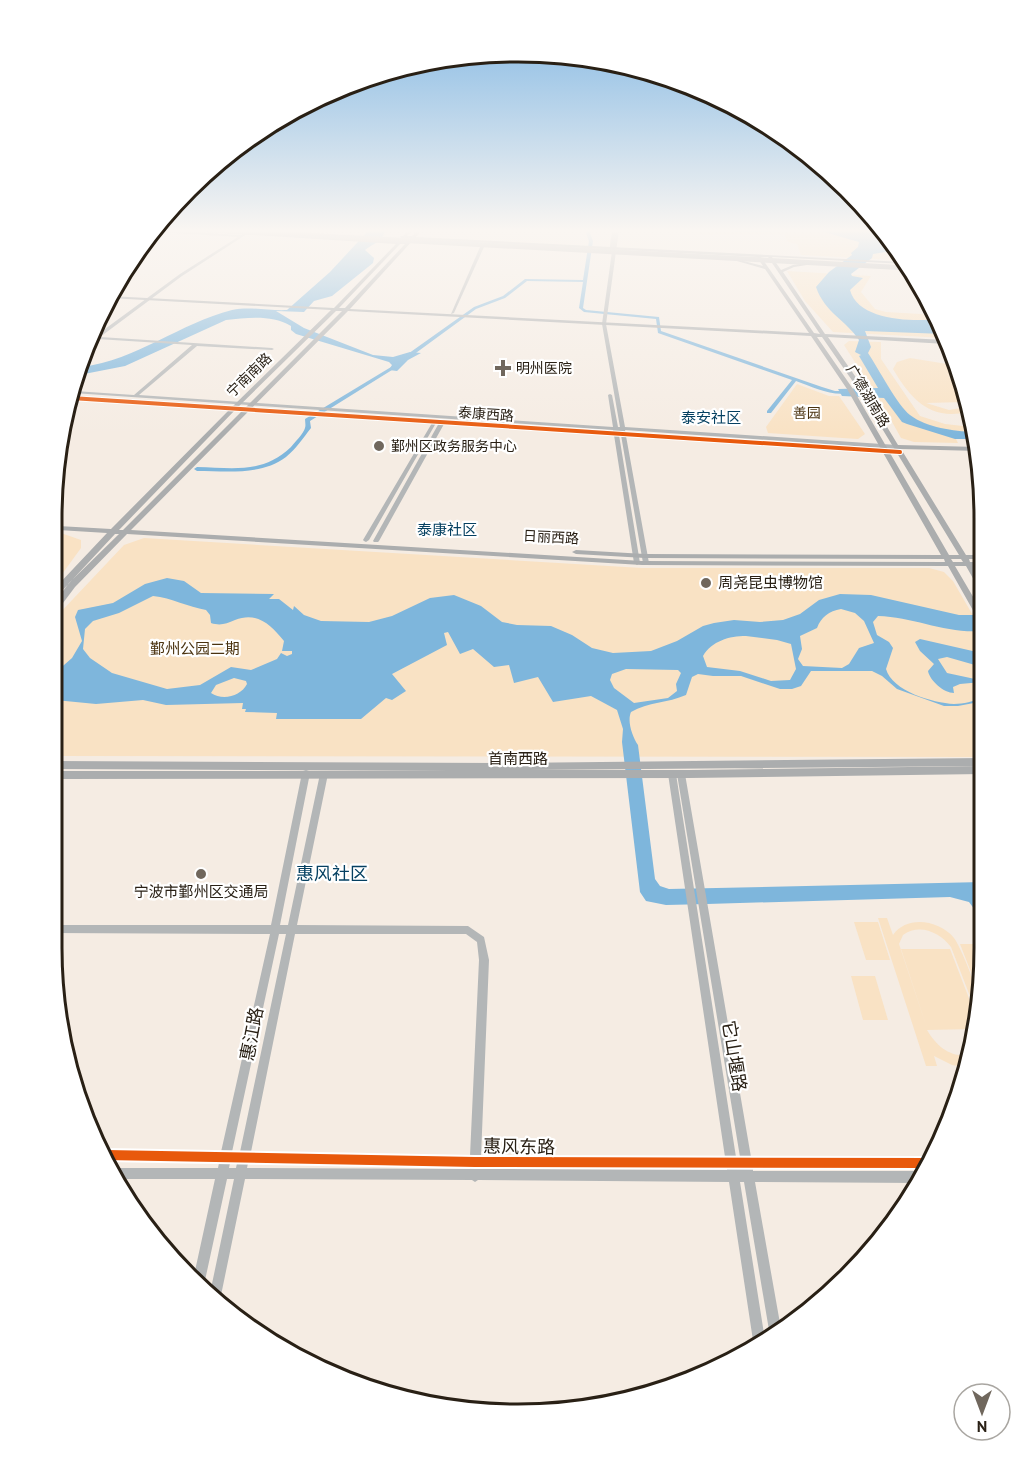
<svg xmlns="http://www.w3.org/2000/svg" width="1036" height="1466" font-family="'PT Sans','Noto Sans SC',sans-serif">
  <style>
    .green { fill: #f9e2c4 }
    .water { fill: #7eb6dc; fill-rule: evenodd }
    .lines { fill: none; stroke-linecap: round; stroke-linejoin: round }
    .canal { fill: #7eb6dc; fill-rule: evenodd }
    .minor { fill: #b3b6b7; fill-rule: evenodd }
    .major { fill: #abadae; fill-rule: evenodd }
    .highway-bridge { stroke: #b1b1b1; stroke-width: 5 }
    .cycleway-far1-casing { stroke: #fff; stroke-width: 6 }
    .cycleway-casing { stroke: #fff; stroke-width: 14 }
    .cycleway-far1 { stroke: #e8590c; stroke-width: 4 }
    .cycleway { stroke: #e8590c; stroke-width: 10 }
    .poi-dot { fill: #70675d; stroke: #fff; stroke-width: 2 }
    .labels { text-anchor: middle; stroke-width: 4.5; stroke-linejoin: round; paint-order: stroke }
    .far-poi-label { font-size: 14px; fill: #292015; stroke: #fff; text-anchor: start }
    .far-street-label { font-size: 14px; fill: #292015; stroke: #fff }
    .far-park-label { font-size: 14px; fill: #4b3310; stroke: #fff }
    .far-quarter-label { font-size: 15px; fill: #054061; stroke: #fff }
    .poi-label { font-size: 15px; fill: #292015; stroke: #fff; text-anchor: start }
    .park-label { font-size: 15px; fill: #4b3310; stroke: #fff }
    .street-label { font-size: 15px; fill: #292015; stroke: #fff }
    .quarter-label { font-size: 18px; fill: #054061; stroke: #fff }
    .near-street-label { font-size: 18px; fill: #292015; stroke: #fff }
    .rim { fill: none; stroke: #292015; stroke-width: 3 }
  </style>
  <rect width="100%" height="100%" fill="#f5ece3"/>
  <g class="green">
    <polygon points="668,230 882,230 898,254 894,260 801,255 797,244 788,242 784,234 708,235"/>
    <polygon points="787,271 871,276 861,292 875,309 886,312 938,315 945,338 833,332 805,301"/>
    <path d="M849 341 881 342V359L920 416 945 424 972 427 976 439H956L958 443 914 442 901 438C884 406 863 375 844 345Z"/>
    <path d="M910 358 947 364 956 375 960 389 943 369 962 393 964 402 926 403 949 410 966 407 967 412C930 421 910 398 893 369L897 362Z"/>
    <polygon points="797,384 829,396 839,396 865,434 858,439 768,433 766,427"/>
    <polygon points="58,532 81,540 81,548 57,581"/>
    <polygon points="144,538 642,568 929,568 944,572 953,581 982,631 983,757 54,756 57,616 124,545"/>
    <path d="M878 918H887L893 935C907 915 939 920 954 938 960 945 980 995 980 1003 980 1007 978 1012 978 1017L951 947C940 932 919 923 903 935L899 944 927 1028 901 949H950L977 1019 976 1029 927 1030C937 1047 951 1058 971 1055L969 1068 952 1065 934 1056 937 1066H926Z"/>
    <polygon points="854,922 878,922 890,960 866,960"/>
    <path d="M960 944H980C987 961 984 980 981 998Z"/>
    <polygon points="851,976 875,976 888,1020 863,1020"/>
  </g>
  <g class="water">
    <path d="M369 230H385C383 242 372 244 365 250L374 258 373 263 332 296 314 301 304 312 276 311 304 328 373 355 393 357 410 352 421 353 408 360 397 371 389 370 392 365 389 362 296 334 291 330V326C271 314 247 318 226 320L125 366 79 375 82 367C137 360 180 323 232 310 250 306 269 311 287 310L330 272Z"/>
    <path d="M697 230H871C880 236 888 239 890 251H892L873 254 872 258 851 274 852 276 863 278 850 290C858 321 914 322 939 319L944 334 865 331 871 347 868 353C878 368 898 406 910 415 927 428 954 431 973 432L976 439H955L907 424 902 422 884 398 842 396 838 389 878 388 859 356 861 355 855 352 859 340C846 320 825 313 816 287L829 272 852 255 851 253 858 247 859 242 821 231 744 232Z"/>
    <path d="M167 578 184 581 201 593 274 594 269 599H279L293 610 294 606 304 615 321 621 369 622 392 616 430 598 454 595 481 606 502 622 517 625 551 626 572 635 592 648 613 653 651 651 677 641 703 626 714 623 734 620 760 622 783 620 800 614 819 600 840 594 871 595 959 615H982V631C946 634 914 617 878 616L873 622 877 635 889 642 893 648 886 669C892 691 933 703 954 704 964 704 973 701 982 698L979 702 958 706H944L897 689 882 676 872 671H811L801 686 792 689H780L741 676H713L698 674 692 677 686 695C668 703 648 702 631 712 627 721 632 736 638 745L655 879 660 886 669 889 983 882 984 922 969 902 950 897 707 904 666 905 646 901 640 892 622 742 623 729 617 710 591 696 553 702 538 677 514 683 509 665 494 667 473 649 460 654 448 632 444 633 447 645 392 674 406 691 392 700 386 698 361 719H276L277 713 245 712 246 709H242L243 703 166 705 143 700 96 704 55 700 56 672 72 658 82 641 75 617 78 610 113 603 145 584ZM153 596C172 598 188 607 206 610L210 615 211 623C220 626 226 624 235 620 257 611 271 625 284 641L282 651H292V654L287 656 281 653 277 659 251 670 231 667 200 685 167 689 112 673 90 658 83 649 85 629 93 621 119 613ZM841 609 855 613 864 621 874 643 859 648 849 664 842 668 803 666 798 659 802 649 800 636 817 628C821 617 829 611 841 609ZM746 636 777 640 791 644 796 669 790 680 771 681 740 671 707 667 703 656C712 641 729 636 746 636ZM626 669 678 670 681 673 676 684 677 691 668 698 634 703 614 688 610 680 612 674ZM234 678 246 681 247 684C241 696 223 701 211 693L216 685Z"/>
    <path d="M920 639 977 652 982 650V667L947 657 938 659 947 673 975 679 982 676V682L960 684 953 687 954 693C944 693 930 681 928 671L934 664 920 651 915 642Z"/>
  </g>
  <g class="lines">
    <g class="canal">
      <path d="M588 230H592L590 233 593 241 583 308 586 310 659 317 661 331 822 387 835 391H850L852 392C835 398 813 387 796 381L771 413H767V411L792 380 658 333 656 319 584 312 579 308 583 282 527 281 505 298 476 309 409 358H405V356L474 307 503 296 525 279 583 280 589 241 586 233Z"/>
      <path d="M396 364 400 365 310 421 311 428C303 438 296 449 286 457 261 476 226 471 197 471L194 469 197 467C233 468 263 474 291 447 294 443 304 433 305 428 306 425 305 422 305 419Z"/>
    </g>
    <g class="minor">
      <polygon points="158,230 241,235 248,230 253,230 182,276 100,337 272,348 274,349 272,350 197,346 139,395 613,427 608,395 610,394 612,395 618,427 620,427 602,324 613,244 612,253 609,254 612,230 619,230 606,324 625,427 897,445 900,447 897,449 625,430 626,433 900,450 903,452 900,454 626,436 649,563 646,565 643,563 621,435 619,435 640,563 637,565 634,563 614,435 444,424 379,541 378,542 374,542 373,541 439,423 436,423 369,540 366,542 364,541 363,540 432,423 71,399 71,397 613,432 613,430 73,393 74,391 134,395 192,345 97,339 92,342 94,337 180,274 238,237 157,232"/>
      <polygon points="482,246 484,247 454,313 451,314 480,247"/>
      <path d="M306 770 309 771 310 773 280 925H288L320 774 321 772H327L328 774 297 925 468 926 484 937 489 960 481 1157H725L668 774 669 772H675L676 774 736 1157H740L677 774 678 772H684L685 774 751 1157H931L934 1159 928 1169 753 1168V1171H923L926 1173 919 1183 755 1182 781 1329 770 1336 744 1182H740L765 1340 754 1347 729 1182 478 1180 475 1182 472 1180 245 1179 219 1305 209 1298 234 1179H227L204 1285 202 1289 193 1280 215 1179H117L112 1168H218L219 1163 108 1161 104 1150 221 1152 270 934 51 933V925H271L302 773 303 771ZM279 934H286L240 1152H232ZM295 934H466L477 942 479 960 470 1156 251 1152ZM230 1163H237L236 1168H229ZM248 1163 470 1167V1169L247 1168ZM481 1168H727V1170L481 1169Z"/>
    </g>
    <g class="major">
      <path d="M174 230H201L398 241 401 238 400 236H403L409 230H413L407 236H412L418 230H422L416 237 903 262 905 264 772 257 781 270 793 265 813 262V264L794 267 783 272 825 334 946 340V344L828 337 864 389 898 445 978 447 979 451 901 449 966 555H982V559H969L970 562H982V566H973L982 580V589H979L966 566H955L982 612V622L979 621 948 566 642 565 127 534 75 587 60 607 57 608V599L69 583 119 534H115L60 593H57V586L107 533 58 530V526L111 529 232 407 331 310 108 298 109 296 334 308 396 244ZM405 238 410 239 407 242 402 241ZM414 239 757 257 763 266 732 258 730 259 765 269 809 333 350 309ZM400 244H405L345 308H339ZM761 257H768L820 334 814 333ZM336 311H342L123 530H119L236 409ZM348 311 811 336 847 389 941 555 645 554 576 550 572 552 576 554 645 558 944 559 945 562 642 561 131 530ZM817 337H822L858 389 959 555H949L853 389ZM951 559H961L963 562H953Z"/>
      <polygon points="983,758 983,766 529,770 689,770 983,766 983,774 689,778 54,779 54,771 451,771 54,769 54,761 497,763"/>
    </g>
    <polyline class="highway-bridge" points="215,230 908,268"/>
    <defs>
      <polyline id="cycleway-far1" points="71,398 900,452"/>
      <polyline id="cycleway" points="106,1155 475,1162 931,1163"/>
    </defs>
    <use href="#cycleway-far1" class="cycleway-far1-casing"/>
    <use href="#cycleway" class="cycleway-casing"/>
    <use href="#cycleway-far1" class="cycleway-far1"/>
    <use href="#cycleway" class="cycleway"/>
  </g>
  <linearGradient id="sky" x2="0" y2="1"><stop stop-color="#7db5e3"/><stop offset="0.53" stop-color="#faf6f2"/><stop offset="1" stop-color="#faf6f2" stop-opacity="0"/></linearGradient>
  <rect width="1036" height="435" fill="url(#sky)"/>
  <g class="poi-dot">
    <path d="M500 359h6v6h6v6h-6v6h-6v-6h-6v-6h6z"/>
    <circle cx="379" cy="446" r="6"/>
    <circle cx="706" cy="583" r="6"/>
    <circle cx="201" cy="874" r="6"/>
  </g>
  <g class="labels">
    <g class="far-poi-label">
      <text x="516" y="373">明州医院</text>
      <text x="391" y="451">鄞州区政务服务中心</text>
    </g>
    <g class="far-street-label">
      <text transform="translate(249 375) rotate(-44)" y="5">宁南南路</text>
      <text transform="translate(868 396) rotate(59)" y="5">广德湖南路</text>
      <text transform="translate(486 414) rotate(4)" y="5">泰康西路</text>
      <text transform="translate(551 537) rotate(3)" y="5">日丽西路</text>
    </g>
    <g class="far-park-label">
      <text x="807" y="418">善园</text>
    </g>
    <g class="far-quarter-label">
      <text x="711" y="423">泰安社区</text>
      <text x="447" y="535">泰康社区</text>
    </g>
    <g class="poi-label">
      <text x="718" y="588">周尧昆虫博物馆</text>
      <text x="201" y="897" text-anchor="middle">宁波市鄞州区交通局</text>
    </g>
    <g class="park-label">
      <text x="195" y="654">鄞州公园二期</text>
    </g>
    <g class="street-label">
      <text x="518" y="764">首南西路</text>
    </g>
    <g class="quarter-label">
      <text x="332" y="880">惠风社区</text>
    </g>
    <g class="near-street-label">
      <text transform="translate(252 1034) rotate(-79)" y="6">惠江路</text>
      <text transform="translate(734 1056) rotate(81)" y="6">它山堰路</text>
      <text transform="translate(519 1147) rotate(1)" y="6">惠风东路</text>
    </g>
  </g>
  <path d="M0 0H1036V1466H0ZM518 62H518A456 456 0 0 1 974 518V948A456 456 0 0 1 518 1404H518A456 456 0 0 1 62 948V518A456 456 0 0 1 518 62Z" fill="#fff" fill-rule="evenodd"/>
  <path class="rim" d="M518 62H518A456 456 0 0 1 974 518V948A456 456 0 0 1 518 1404H518A456 456 0 0 1 62 948V518A456 456 0 0 1 518 62Z"/>
  <g transform="translate(982 1412) rotate(180)"><circle r="28" fill="#ffffff" stroke="#a9a6a1" stroke-width="1.5"/>
  <path d="M0-4.5L10 22L0 15L-10 22Z" fill="#70675d"/>
  <text y="-9" font-size="16" font-weight="bold" text-anchor="middle" fill="#292015">N</text>
  </g>
</svg>
